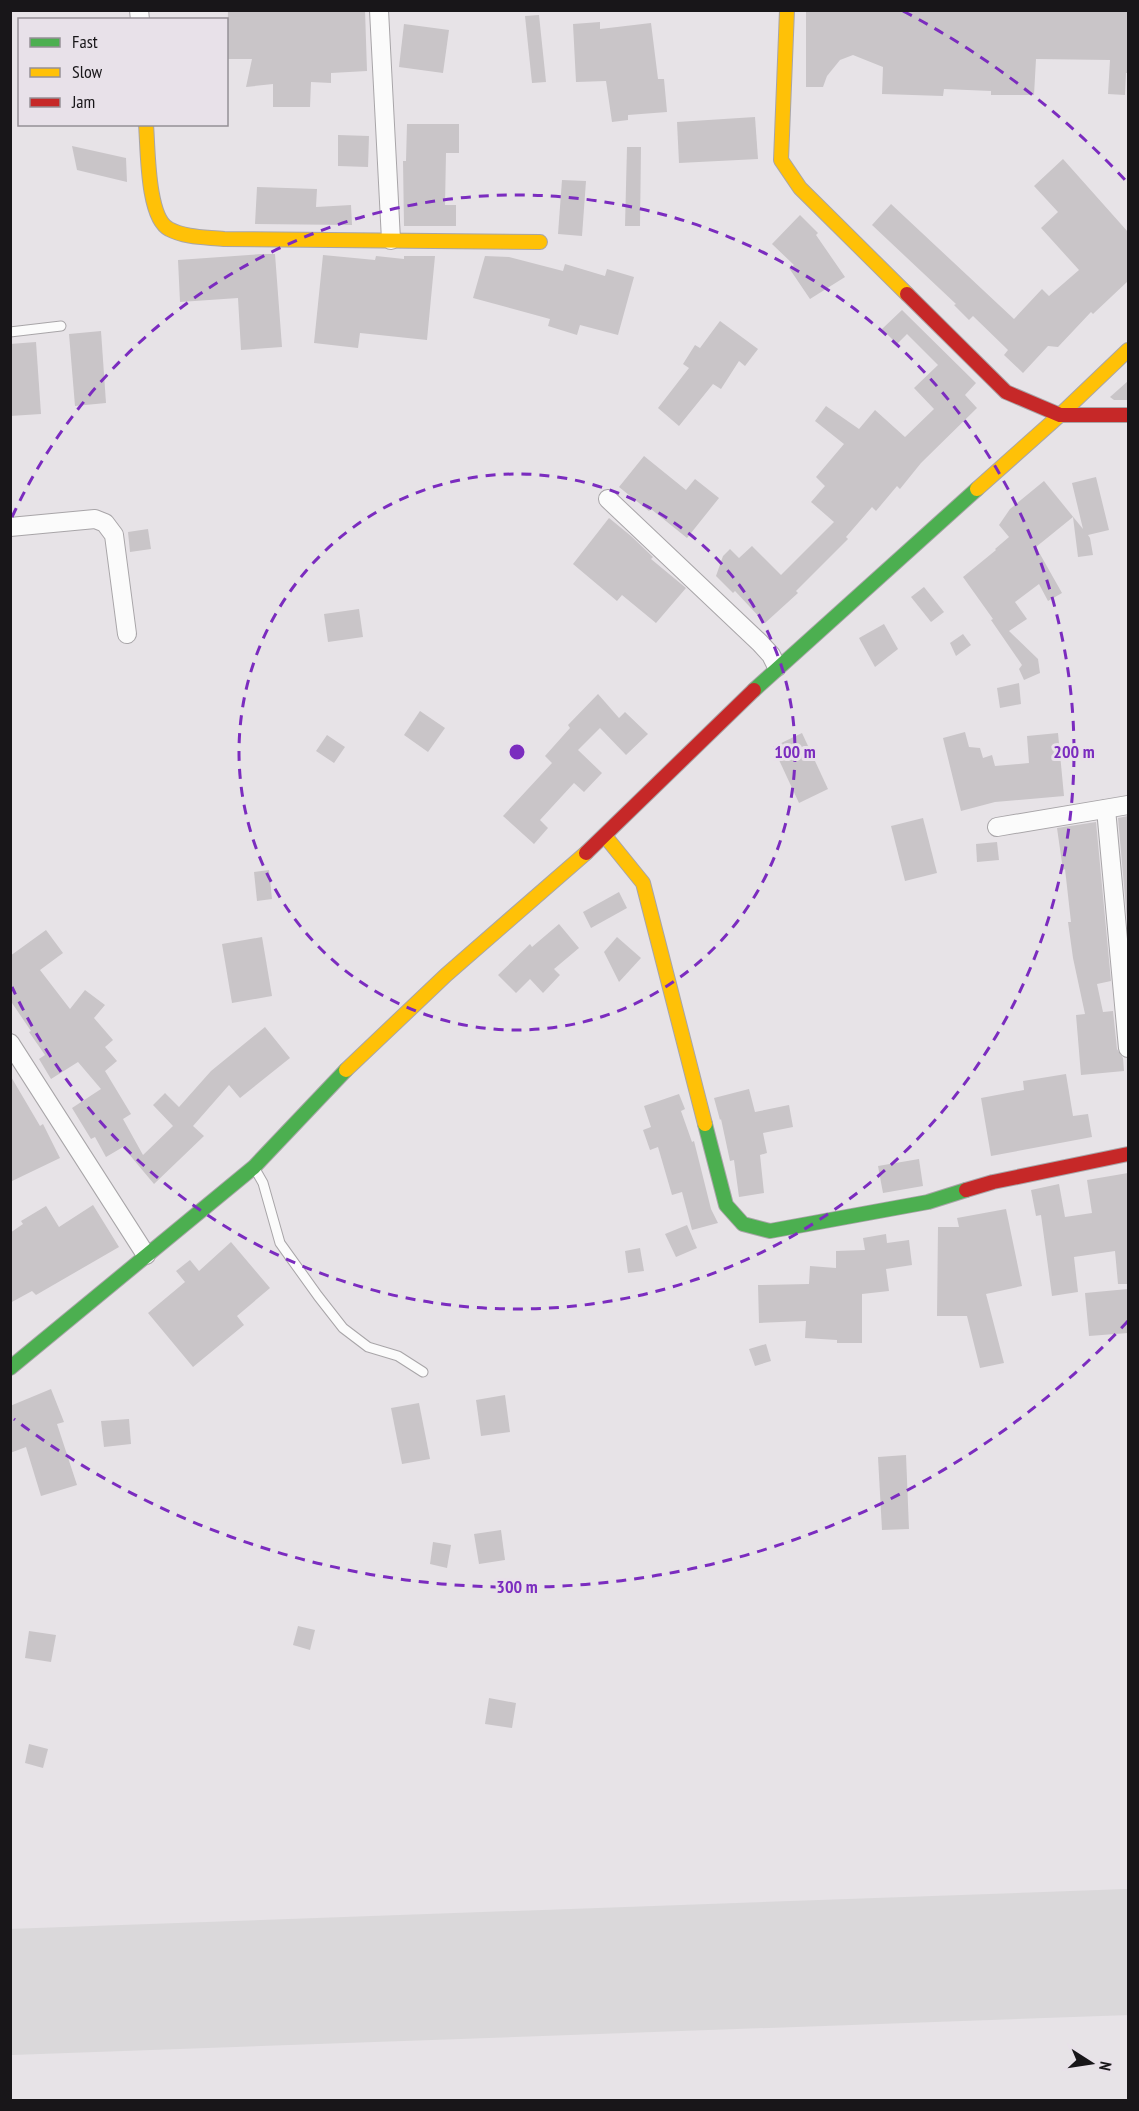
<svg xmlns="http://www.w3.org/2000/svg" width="1139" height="2111" font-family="'PT Sans Narrow',sans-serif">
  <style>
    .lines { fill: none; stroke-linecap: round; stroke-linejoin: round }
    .runway { stroke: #dad8da; stroke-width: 126 }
    .building { fill: #c9c5c8 }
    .lane-casing { stroke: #a8a5a8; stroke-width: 11 }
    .street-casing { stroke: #a8a5a8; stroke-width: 20 }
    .fast-casing { stroke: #a8a5a8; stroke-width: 16 }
    .slow-casing { stroke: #a8a5a8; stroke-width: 16 }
    .jam-casing { stroke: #a8a5a8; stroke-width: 16 }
    .lane { stroke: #fbfbfb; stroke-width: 9 }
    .street { stroke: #fbfbfb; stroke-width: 18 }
    .fast { stroke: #4caf50; stroke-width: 14 }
    .slow { stroke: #ffc107; stroke-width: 14 }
    .jam { stroke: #c62828; stroke-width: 14 }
    .ring { fill: none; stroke: #7b2cbf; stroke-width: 3; stroke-dasharray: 10 8 }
    .centre { fill: #7b2cbf; stroke: #e8e1e9; stroke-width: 3 }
    .ring-label { font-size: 18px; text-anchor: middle; font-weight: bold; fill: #7b2cbf; stroke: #e8e1e9; stroke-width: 6; stroke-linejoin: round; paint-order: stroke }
  </style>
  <rect width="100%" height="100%" fill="#e7e3e7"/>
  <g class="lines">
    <polyline class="runway" points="10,1992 1128,1952"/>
  </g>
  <g class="building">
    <polygon points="228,10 365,10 367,71 331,73 331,83 311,82 310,107 273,107 273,84 246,87 252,59 227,59"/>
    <polygon points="806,10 1128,10 1128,73 1126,73 1125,95 1108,94 1110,60 1036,59 1034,95 991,95 991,91 944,89 943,96 882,94 883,67 853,55 840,60 827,76 823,87 806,87"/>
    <polygon points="539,15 546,82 532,83 525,16"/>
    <polygon points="600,22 600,29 651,23 658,79 664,79 667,112 628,115 628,120 612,122 606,81 576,82 573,24"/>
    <polygon points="404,24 449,30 443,73 399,67"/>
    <polygon points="755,117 758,159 679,163 677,122"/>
    <polygon points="407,124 459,124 459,153 446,153 445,205 456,205 456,226 404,226 403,161 406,161"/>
    <polygon points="338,135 369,136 368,167 338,166"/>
    <polygon points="72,146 126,158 127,182 77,170"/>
    <polygon points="627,147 641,147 640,226 625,226"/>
    <polygon points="1063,159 1128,232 1128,281 1093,314 1091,312 1058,347 1048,346 1023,373 1004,355 1008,350 973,316 969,320 954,305 956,304 872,225 891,204 1014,319 1042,289 1049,296 1079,270 1041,228 1058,212 1034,186"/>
    <polygon points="562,180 586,181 582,236 558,234"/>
    <polygon points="257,187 317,189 316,207 351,205 352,225 255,224"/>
    <polygon points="800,215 818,233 816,235 845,277 810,299 789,268 794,265 772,244"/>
    <polygon points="262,254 275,254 282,347 241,350 238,298 180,302 178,260"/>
    <polygon points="323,255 375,260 376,256 404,259 404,256 435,256 427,340 360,333 358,348 314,343"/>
    <polygon points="485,256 509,257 563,271 565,264 605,276 607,269 634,277 618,335 580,325 577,335 548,326 550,319 473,298"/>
    <polygon points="902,310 976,383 965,395 977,408 921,463 900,489 897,486 876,511 872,507 846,537 848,539 796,591 798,593 765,623 735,591 733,593 716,576 723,556 730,549 739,558 752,546 781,575 834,522 811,502 825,486 816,477 844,444 815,421 826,406 859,429 875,410 905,437 934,409 914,388 938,365 907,334 897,344 882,329"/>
    <polygon points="720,321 758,349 745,366 739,361 721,389 713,384 679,426 658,408 689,368 683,364 695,345 700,348"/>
    <polygon points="101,331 106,403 75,406 69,334"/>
    <polygon points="36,342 41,414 10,416 10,344"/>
    <polygon points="1128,381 1128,400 1114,400 1110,397"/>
    <polygon points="644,456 686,490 695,479 719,498 687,538 651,509 649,511 619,487"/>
    <polygon points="1096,477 1109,530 1088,535 1090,538 1093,555 1078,557 1073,517 1036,547 1062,593 1048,601 1039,584 1015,602 1027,619 1009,631 1038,659 1040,673 1024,680 1019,669 1022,665 991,620 993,619 963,577 996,550 995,549 1009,537 999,525 1010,509 1044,481 1083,529 1072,483"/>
    <polygon points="609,518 631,536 653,557 651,559 686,588 656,623 622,595 617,601 573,564"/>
    <polygon points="148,529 151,549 130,552 128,532"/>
    <polygon points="924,587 944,612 931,622 911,597"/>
    <polygon points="359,609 363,637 328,642 324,614"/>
    <polygon points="884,624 898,649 875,667 859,638"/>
    <polygon points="963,634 971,645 956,656 950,643"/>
    <polygon points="1019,683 1021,704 1000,708 997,688"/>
    <polygon points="598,694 619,718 625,712 648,734 626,755 600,728 578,750 602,773 584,792 574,783 540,820 548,828 534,844 503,816 552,763 545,756 570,728 568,725"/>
    <polygon points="420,711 445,728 428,752 404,735"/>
    <polygon points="965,732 969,747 980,748 983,758 992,755 995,766 1029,763 1027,736 1058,733 1064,796 995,802 961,811 943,738"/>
    <polygon points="802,733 828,789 799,803 773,747"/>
    <polygon points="327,735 345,747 334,763 316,751"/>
    <polygon points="1128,816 1128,931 1118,818"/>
    <polygon points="923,818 937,873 905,881 891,826"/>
    <polygon points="1096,822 1111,981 1097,984 1103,1012 1113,1011 1117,1049 1123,1058 1124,1071 1081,1075 1076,1015 1085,1014 1073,958 1068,922 1071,922 1065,869 1063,870 1057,828"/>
    <polygon points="997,842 999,860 977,862 976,844"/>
    <polygon points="269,870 272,899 257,901 254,872"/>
    <polygon points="619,892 627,908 591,928 583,912"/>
    <polygon points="559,924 579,948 554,969 560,975 543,993 530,979 516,993 498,975 530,944 532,947"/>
    <polygon points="46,930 63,953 40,970 70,1009 85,990 105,1005 94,1018 113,1040 105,1047 117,1061 105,1071 131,1114 123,1119 143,1155 173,1126 153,1105 165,1093 179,1107 211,1071 265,1027 290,1058 240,1098 229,1085 193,1126 204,1136 154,1184 123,1147 106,1157 95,1137 91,1139 72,1108 101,1089 78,1062 51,1079 39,1059 45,1055 29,1032 31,1031 10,1000 10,956"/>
    <polygon points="262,937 272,996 232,1003 222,944"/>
    <polygon points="617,937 641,958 619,982 604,952"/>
    <polygon points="1066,1074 1073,1116 1088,1114 1092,1137 991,1156 981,1098 1024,1090 1023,1081"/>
    <polygon points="10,1075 40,1126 43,1124 60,1158 10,1182"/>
    <polygon points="749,1089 755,1112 789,1105 793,1127 763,1133 767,1153 760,1155 764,1193 739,1197 734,1160 730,1161 721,1119 720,1120 714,1098"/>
    <polygon points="679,1094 685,1109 681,1111 692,1142 694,1141 711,1209 718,1223 692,1230 682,1192 672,1195 658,1147 650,1150 643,1130 651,1127 644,1106"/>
    <polygon points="919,1159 923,1186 883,1193 878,1166"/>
    <polygon points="1128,1173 1128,1284 1118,1284 1115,1251 1074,1257 1078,1292 1052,1296 1041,1215 1036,1216 1031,1190 1059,1184 1065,1217 1092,1213 1087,1180"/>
    <polygon points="93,1205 119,1247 36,1295 32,1291 10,1303 10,1233 23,1224 21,1221 46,1206 59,1227"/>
    <polygon points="1006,1209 1022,1286 986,1294 1004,1363 980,1368 967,1316 937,1316 938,1227 959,1227 957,1218"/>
    <polygon points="687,1225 697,1248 676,1257 665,1234"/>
    <polygon points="886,1234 887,1243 909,1240 912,1265 886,1269 889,1291 862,1294 862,1343 837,1343 837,1340 805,1338 806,1321 759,1323 758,1285 809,1284 810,1266 836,1268 836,1251 865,1250 863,1238"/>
    <polygon points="231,1242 270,1288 237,1316 244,1325 193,1367 148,1313 185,1282 176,1271 190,1260 199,1271"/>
    <polygon points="640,1248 644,1271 628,1273 625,1251"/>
    <polygon points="1128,1289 1128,1333 1089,1336 1085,1293"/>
    <polygon points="766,1344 771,1361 755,1366 749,1349"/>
    <polygon points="51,1389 64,1422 57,1424 77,1485 41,1496 26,1447 10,1453 10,1406"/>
    <polygon points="505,1395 510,1432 481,1436 476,1400"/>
    <polygon points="419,1403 430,1459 402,1464 391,1408"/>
    <polygon points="129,1419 131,1444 104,1447 101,1421"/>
    <polygon points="906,1455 909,1529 882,1530 878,1457"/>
    <polygon points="501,1530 505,1560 479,1564 474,1534"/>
    <polygon points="433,1542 451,1545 447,1568 430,1564"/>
    <polygon points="298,1626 315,1630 310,1650 293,1645"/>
    <polygon points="29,1631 56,1635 51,1662 25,1658"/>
    <polygon points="489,1698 516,1703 512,1728 485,1724"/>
    <polygon points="29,1744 48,1749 43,1768 25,1763"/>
  </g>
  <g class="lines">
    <defs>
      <g id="lane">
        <polyline points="10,332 61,326"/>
        <polyline points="255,1169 263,1183 280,1243 318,1296 343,1328 368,1347 398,1356 423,1372"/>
      </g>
      <g id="street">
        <polyline points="139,10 140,20"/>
        <polyline points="379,10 391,240"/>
        <polyline points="608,499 760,643 771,655 777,667"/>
        <polyline points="10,527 95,519 105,523 114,535 127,634"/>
        <polyline points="1106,809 1128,1048"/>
        <polyline points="997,827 1128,805"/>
        <polyline points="10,1043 146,1255"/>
      </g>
      <g id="fast">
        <polyline points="754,690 977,489"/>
        <polyline points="705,1124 726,1205 743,1224 770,1231 928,1202 966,1190"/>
        <polyline points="10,1368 254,1167 346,1070"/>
      </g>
      <g id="slow">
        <polyline points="787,10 781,160 800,188 907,294"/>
        <path d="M146 124C148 148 147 218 169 229 186 238 206 237 224 239L540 242"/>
        <polyline points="977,489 1060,415 1128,350"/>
        <polyline points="605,836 643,883 705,1124"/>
        <polyline points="346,1070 446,975 586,853"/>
      </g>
      <g id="jam">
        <polyline points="907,294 1006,392 1060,415 1128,415"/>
        <polyline points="586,853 754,690"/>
        <polyline points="966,1190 993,1182 1128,1154"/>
      </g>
    </defs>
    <use href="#lane" class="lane-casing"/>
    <use href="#street" class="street-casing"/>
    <use href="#fast" class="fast-casing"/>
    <use href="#slow" class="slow-casing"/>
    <use href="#jam" class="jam-casing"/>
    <use href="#lane" class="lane"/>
    <use href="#street" class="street"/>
    <use href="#fast" class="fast"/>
    <use href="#slow" class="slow"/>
    <use href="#jam" class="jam"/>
  </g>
  <g class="ring">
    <circle cx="517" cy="752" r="278"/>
    <path d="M12 517A557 557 0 1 1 12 987"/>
    <path d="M1128 1321A835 835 0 0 1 14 1419M903 11A835 835 0 0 1 1128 183"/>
  </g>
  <circle cx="517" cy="752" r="9" class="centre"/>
  <g class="ring-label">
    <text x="795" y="758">100 m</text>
    <text x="1074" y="758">200 m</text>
    <text x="517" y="1593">300 m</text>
  </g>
  <rect width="1139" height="2111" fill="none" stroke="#181619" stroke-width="24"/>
  <rect x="18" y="18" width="210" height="108" fill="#e8e1e9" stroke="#959096" stroke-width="1.5"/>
  <rect x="30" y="38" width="30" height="9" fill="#4caf50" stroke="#959096" stroke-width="1.5"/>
  <text x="72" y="48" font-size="18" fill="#181619">Fast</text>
  <rect x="30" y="68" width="30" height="9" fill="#ffc107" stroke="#959096" stroke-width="1.5"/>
  <text x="72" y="78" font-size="18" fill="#181619">Slow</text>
  <rect x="30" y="98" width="30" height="9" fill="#c62828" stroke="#959096" stroke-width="1.5"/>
  <text x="72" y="108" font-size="18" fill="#181619">Jam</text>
  <g transform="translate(1091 2063) rotate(102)" stroke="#e8e1e9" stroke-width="4.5" paint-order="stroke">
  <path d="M0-4.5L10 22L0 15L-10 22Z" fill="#181619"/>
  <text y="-9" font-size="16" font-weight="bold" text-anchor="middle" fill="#181619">N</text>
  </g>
</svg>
